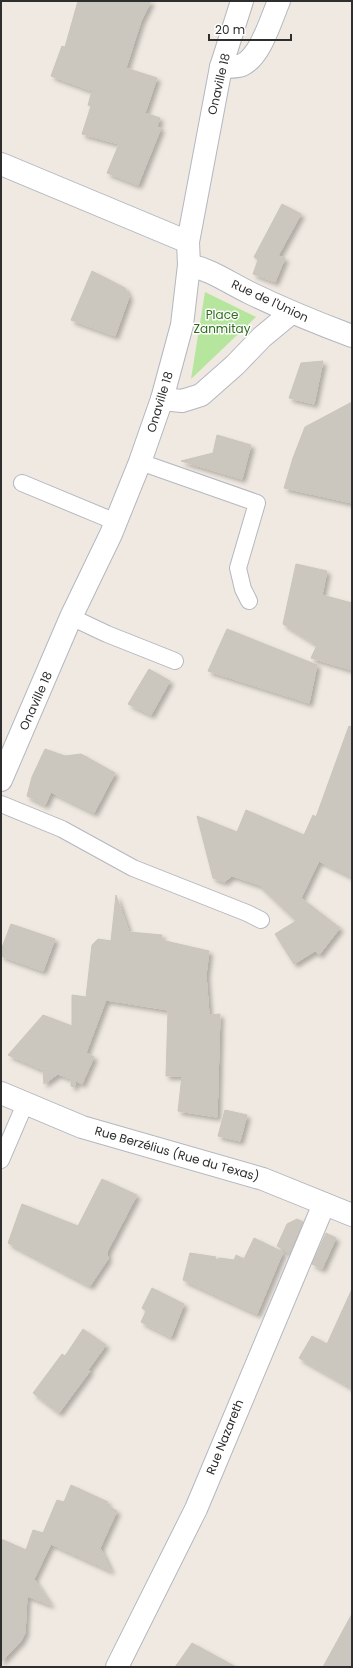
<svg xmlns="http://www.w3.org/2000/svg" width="353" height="1668" font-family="Poppins,sans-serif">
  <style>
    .green { fill: #b6e59e }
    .building { fill: #cbc7bf; stroke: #cbc5ba; filter: url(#shadow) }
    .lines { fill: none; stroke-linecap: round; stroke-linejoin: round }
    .lane-casing { stroke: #b4b7c1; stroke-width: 18 }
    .street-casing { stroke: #b4b7c1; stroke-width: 24 }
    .secondary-casing { stroke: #b4b7c1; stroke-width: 24 }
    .lane { stroke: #fff; stroke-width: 16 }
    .street { stroke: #fff; stroke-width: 22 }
    .secondary { stroke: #fff; stroke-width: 22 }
    .labels { text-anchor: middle; stroke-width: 3; stroke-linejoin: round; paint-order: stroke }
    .street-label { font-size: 12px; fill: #2e2e2e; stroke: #fff }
    .park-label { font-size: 12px; fill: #2c6e1b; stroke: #fff }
  </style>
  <defs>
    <filter id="shadow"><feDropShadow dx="3.5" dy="3.5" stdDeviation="2" flood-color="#0004"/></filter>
  </defs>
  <rect width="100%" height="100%" fill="#efe9e1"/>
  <polygon class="green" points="205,292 256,317 191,379"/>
  <g class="building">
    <polygon points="78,1 151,1 141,21 126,68 157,78 145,113 160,118 157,127 161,128 138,185 107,173 119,144 82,134 91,106 88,105 92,91 51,76 62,46 65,47"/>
    <polygon points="282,204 301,214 278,256 285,258 275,282 253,274 258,260 254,257"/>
    <polygon points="92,271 125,288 129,297 115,336 71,320"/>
    <polygon points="323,361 314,404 289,398 301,363"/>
    <polygon points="352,402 352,503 284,488 293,458 305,427"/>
    <polygon points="217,435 251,445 242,479 181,461 213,453"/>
    <polygon points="296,564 327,571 322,595 352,603 352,670 311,658 317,645 283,624"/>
    <polygon points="227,629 317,665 309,703 208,671"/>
    <polygon points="149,669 170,681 151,715 128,704"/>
    <polygon points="349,726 352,727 352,877 319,861 301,898 340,928 319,955 315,951 294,964 275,934 296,921 259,885 232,876 224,882 213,878 197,816 237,832 246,810 304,835 313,815 316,817"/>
    <polygon points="45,749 65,756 81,754 115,773 94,813 51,792 45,805 27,796 32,777"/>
    <polygon points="116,895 129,932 162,935 161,940 209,951 206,975 209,1015 220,1014 217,1117 178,1111 182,1076 166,1076 168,1010 106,1000 86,1053 94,1057 82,1084 76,1081 74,1087 71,1086 71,1079 58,1074 44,1084 43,1070 8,1055 43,1015 72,1026 72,995 86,997 92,945 98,939 111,941"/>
    <polygon points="11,924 55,939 43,971 1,956 1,950"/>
    <polygon points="225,1110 247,1115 240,1141 218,1136"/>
    <polygon points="102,1179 137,1195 107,1252 108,1259 90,1286 8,1243 22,1204 78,1226"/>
    <polygon points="297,1219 303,1222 290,1253 277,1246 287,1224"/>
    <polygon points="326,1233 336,1238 322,1269 312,1264"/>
    <polygon points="254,1238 283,1252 257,1314 183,1280 190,1253 216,1257 215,1260 220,1258 234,1260 236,1255 244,1259"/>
    <polygon points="152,1288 184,1304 171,1337 141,1322 146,1311 142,1308"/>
    <polygon points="352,1289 352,1388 299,1358 312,1336 327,1344"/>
    <polygon points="83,1329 106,1345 88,1370 90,1371 59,1413 33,1393 62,1354 65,1356"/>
    <polygon points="71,1485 108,1502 106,1505 117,1511 100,1548 111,1571 51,1544 34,1579 51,1605 27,1596 25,1633 21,1641 1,1662 1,1539 26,1550 33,1530 43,1533 57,1500 64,1502"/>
    <polygon points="352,1614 352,1667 323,1667"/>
    <polygon points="192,1643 236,1667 175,1667"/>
  </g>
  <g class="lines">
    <defs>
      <g id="lane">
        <polyline points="140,462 257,503 238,568 243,589 249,601"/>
        <polyline points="22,483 116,522"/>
        <polyline points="71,617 107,634 175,661"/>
        <polyline points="1,804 62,829 133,868 247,913 261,920"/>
        <polyline points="1,1160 25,1104"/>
      </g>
      <g id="street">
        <path d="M221 67C227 67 237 67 242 65 261 56 271 19 279 1"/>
        <polyline points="1,164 188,242"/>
        <path d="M189 265C212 270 229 283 250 293 283 309 317 323 352 336"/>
        <polyline points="162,399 182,401 201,395 235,365 262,337 291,313"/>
        <polyline points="1,1093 82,1127 263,1179 352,1215"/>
        <polyline points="117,1667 196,1509 324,1204"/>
      </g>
      <polyline id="secondary" points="1,780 71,617 111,534 140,462 162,399 182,325 189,265 188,242 221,67 242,1"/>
    </defs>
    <use href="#lane" class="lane-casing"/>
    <use href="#street" class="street-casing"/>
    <use href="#secondary" class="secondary-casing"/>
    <use href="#lane" class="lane"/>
    <use href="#street" class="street"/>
    <use href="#secondary" class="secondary"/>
  </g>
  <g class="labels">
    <g class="street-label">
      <text transform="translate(219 84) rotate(-77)" y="4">Onaville 18</text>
      <text transform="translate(270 301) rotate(25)" y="4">Rue de l'Union</text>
      <text transform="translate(160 402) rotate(-73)" y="4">Onaville 18</text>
      <text transform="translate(36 701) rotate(-66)" y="4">Onaville 18</text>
      <text transform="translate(177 1154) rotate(16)" y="4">Rue Berzélius (Rue du Texas)</text>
      <text transform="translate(225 1437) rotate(-68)" y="4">Rue Nazareth</text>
    </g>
    <g class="park-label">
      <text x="222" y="319">Place<tspan x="222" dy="14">Zanmitay</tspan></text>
    </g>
  </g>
  <rect width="353" height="1668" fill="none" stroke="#2e2e2e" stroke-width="4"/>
  <path d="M209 34v6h82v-6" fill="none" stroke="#2e2e2e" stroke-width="2"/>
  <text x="215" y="34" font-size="12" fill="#2e2e2e" stroke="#ffffff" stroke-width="3" paint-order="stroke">20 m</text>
</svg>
